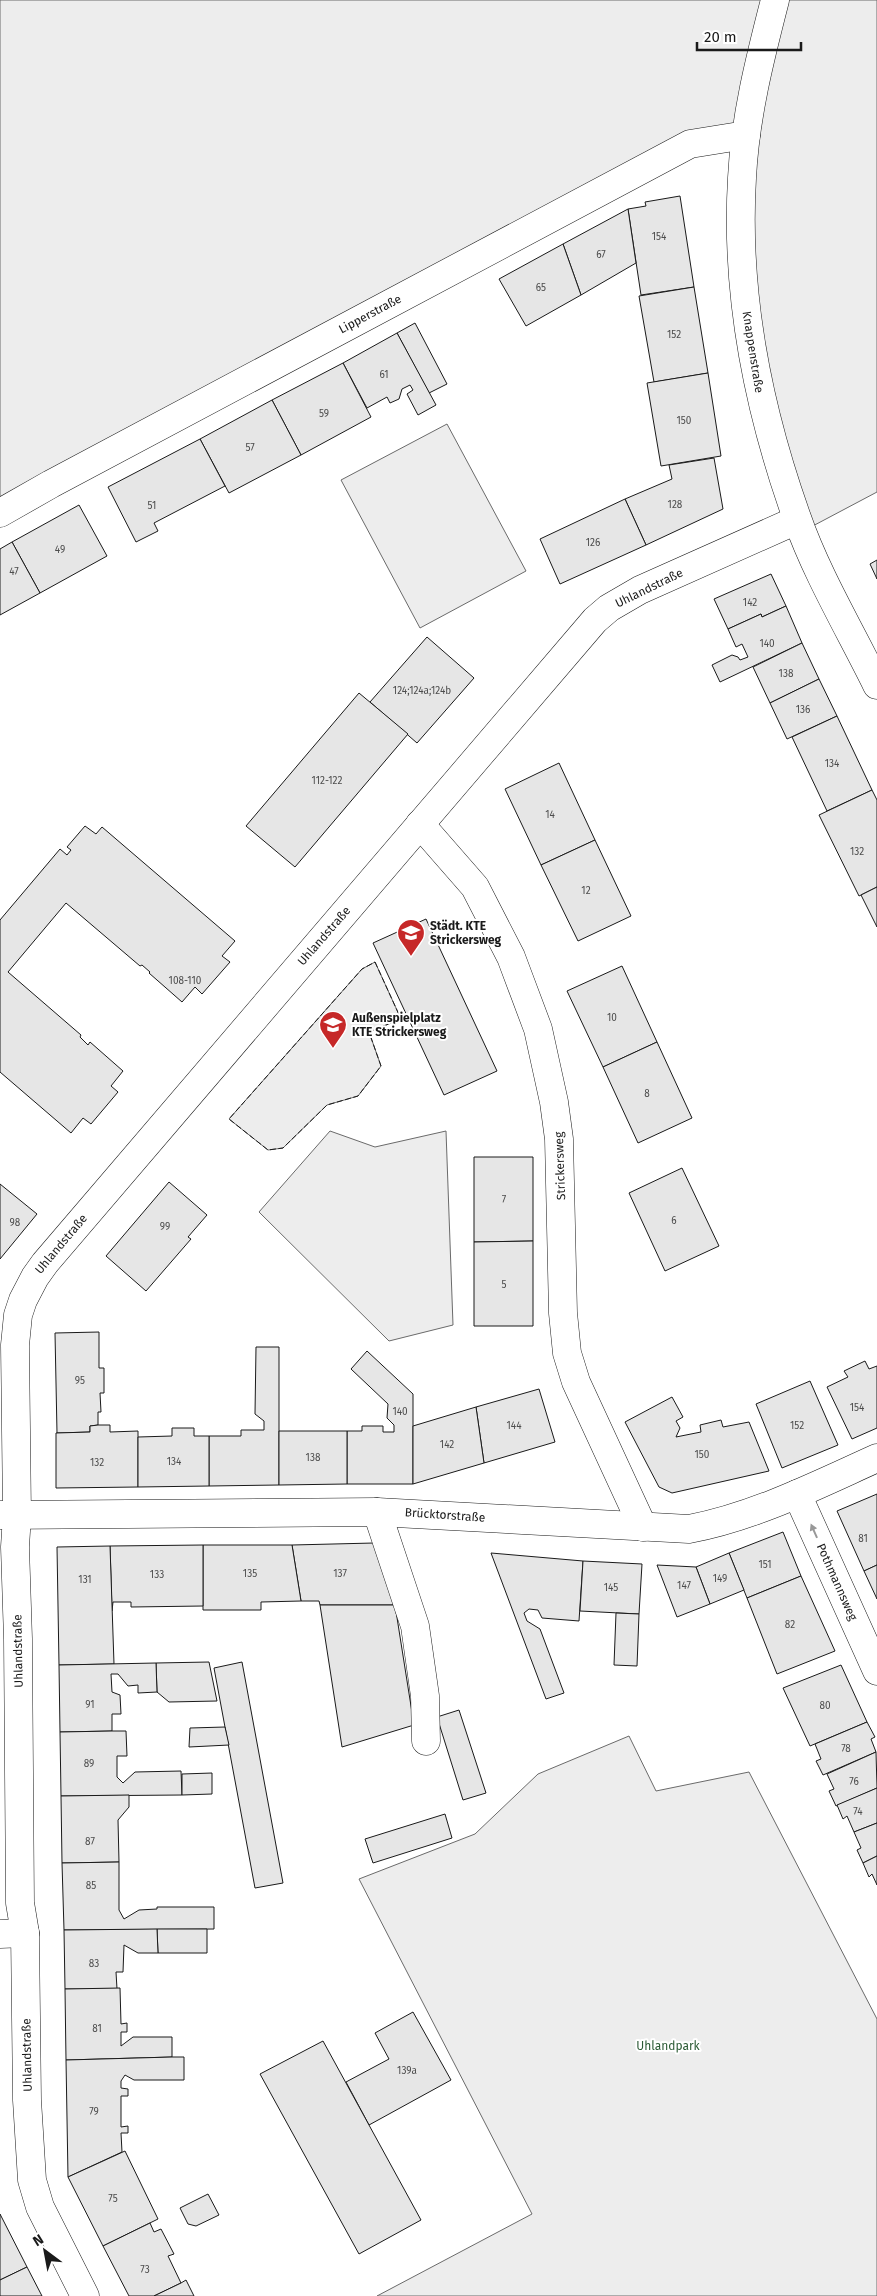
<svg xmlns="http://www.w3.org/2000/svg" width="877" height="2296" font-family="'Fira Sans',sans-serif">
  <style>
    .built { fill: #ededed; stroke: #6a6a6a }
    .building { fill: #e6e6e6; stroke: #1a1a1a }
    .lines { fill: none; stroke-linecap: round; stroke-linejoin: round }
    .minor-casing { stroke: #1a1a1a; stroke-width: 29 }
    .minor { stroke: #fff; stroke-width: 28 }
    .fence { stroke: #1a1a1a; stroke-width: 1; stroke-dasharray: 6 2.5; stroke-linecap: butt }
    .oneway { fill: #989898 }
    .labels { text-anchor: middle; stroke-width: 4; stroke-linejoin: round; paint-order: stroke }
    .number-label { font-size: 10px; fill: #4d4d4d }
    .street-label { font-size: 12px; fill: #1a1a1a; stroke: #fff }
    .poi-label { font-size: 12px; font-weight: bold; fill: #1a1a1a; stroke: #fff; text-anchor: start }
    .park-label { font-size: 12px; fill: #2b5a34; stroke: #fff }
  </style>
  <rect width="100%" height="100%" fill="#fff"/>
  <g class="built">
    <polygon points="0,0 772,0 745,132 688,142 0,513"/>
    <polygon points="779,0 877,0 877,492 809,528 745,284 741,249"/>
    <polygon points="447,424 526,571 420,628 341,480"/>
    <polygon points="375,962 401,1019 369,1032 381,1066 358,1096 327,1105 283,1148 268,1150 229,1119 362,969"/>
    <polygon points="330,1131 375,1147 446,1131 453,1325 389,1341 259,1212"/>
    <polygon points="629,1736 656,1791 749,1772 877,2019 877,2296 377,2296 532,2214 359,1879 475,1834 538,1774"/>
  </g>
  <g class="building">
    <polygon points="680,196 694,287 641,295 628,209 646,206 645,202"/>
    <polygon points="628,209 636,263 581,295 563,244"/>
    <polygon points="563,244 581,295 526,326 499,279"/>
    <polygon points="694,287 708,373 654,382 639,296"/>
    <polygon points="415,323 447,384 429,393 397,333"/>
    <polygon points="397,333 436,405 418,415 407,394 413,390 410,385 402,389 399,399 390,403 387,397 367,408 343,363"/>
    <polygon points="343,363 371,417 301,455 272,400"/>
    <polygon points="708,373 721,456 661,466 647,383"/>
    <polygon points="272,400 301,455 229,493 200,439"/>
    <polygon points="200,439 225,486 154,523 158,531 136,542 108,487"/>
    <polygon points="714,458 723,509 646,545 625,499 672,479 669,465"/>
    <polygon points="625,499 646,545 560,584 540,539"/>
    <polygon points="79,505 107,556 40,593 12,542"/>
    <polygon points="12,542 40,593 0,615 0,549"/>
    <polygon points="877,560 877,579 870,564"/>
    <polygon points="771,574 786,606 762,617 761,614 728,629 714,599"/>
    <polygon points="786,606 802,643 720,682 712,665 732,655 738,657 740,660 748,657 742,644 736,647 728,629 761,614 762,617"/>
    <polygon points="427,637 474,678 417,743 370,702"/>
    <polygon points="802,643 819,679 770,703 753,667"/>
    <polygon points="819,679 837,716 787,739 770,703"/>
    <polygon points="359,693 408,734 295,867 246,826"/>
    <polygon points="837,716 872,790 827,811 792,737"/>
    <polygon points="559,763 595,840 541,865 505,789"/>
    <polygon points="872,790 877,800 877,887 859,896 819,815"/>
    <polygon points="85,826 96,834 102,827 235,941 222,956 230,962 202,994 195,987 182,1002 149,973 150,972 142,965 140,966 66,903 8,972 81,1035 80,1037 88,1045 90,1042 123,1071 111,1086 118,1092 91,1124 83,1118 71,1133 0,1072 0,920 60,849 67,855 71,850 67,847"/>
    <polygon points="595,840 631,916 578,941 541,865"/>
    <polygon points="877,887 877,927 861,895"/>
    <polygon points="426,919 497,1071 444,1095 373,943"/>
    <polygon points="622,966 657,1042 603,1067 567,991"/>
    <polygon points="657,1042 692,1118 638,1143 603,1067"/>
    <polygon points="474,1157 533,1157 533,1241 474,1242"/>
    <polygon points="682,1168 719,1246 665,1271 629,1193"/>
    <polygon points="169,1182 207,1215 188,1237 191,1239 146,1291 106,1256"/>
    <polygon points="0,1184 37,1214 0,1259"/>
    <polygon points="533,1241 533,1326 474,1326 474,1242"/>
    <polygon points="99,1332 99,1368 104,1368 104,1393 100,1393 101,1412 98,1412 98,1425 90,1426 90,1432 57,1433 55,1333"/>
    <polygon points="256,1347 279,1347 279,1485 209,1486 209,1436 241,1436 241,1430 264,1430 264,1421 255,1414"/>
    <polygon points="367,1351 413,1394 413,1484 347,1484 347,1431 362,1431 362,1426 383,1426 383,1432 394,1432 394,1425 387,1418 388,1404 351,1369"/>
    <polygon points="865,1361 869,1369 877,1366 877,1428 852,1439 827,1387 848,1377 844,1371"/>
    <polygon points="810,1381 838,1445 782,1468 756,1404"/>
    <polygon points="539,1389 555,1442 484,1463 476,1407"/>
    <polygon points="672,1397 683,1417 676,1421 680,1428 676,1437 701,1432 700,1425 721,1420 723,1427 749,1422 769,1471 672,1493 659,1487 625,1422"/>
    <polygon points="476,1407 484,1463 413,1484 413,1426"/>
    <polygon points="98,1425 110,1425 110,1432 138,1431 138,1487 56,1488 56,1433 90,1432 90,1426"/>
    <polygon points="172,1428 194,1428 194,1436 209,1436 209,1486 138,1487 138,1437 172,1436"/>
    <polygon points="279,1431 347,1431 347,1484 279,1485"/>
    <polygon points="877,1494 877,1565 864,1571 837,1511"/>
    <polygon points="783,1532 801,1576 747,1598 729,1553"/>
    <polygon points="374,1543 395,1605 320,1605 319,1601 301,1601 292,1545"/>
    <polygon points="203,1545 292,1545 301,1601 261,1602 261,1610 203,1610"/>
    <polygon points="203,1545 203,1606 131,1607 131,1602 113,1602 112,1611 110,1546"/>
    <polygon points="110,1546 114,1664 59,1665 57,1547"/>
    <polygon points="491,1553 583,1561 579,1621 542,1618 538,1610 529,1609 524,1613 527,1621 540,1629 564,1693 546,1699"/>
    <polygon points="729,1553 744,1590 710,1604 696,1567"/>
    <polygon points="583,1561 642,1564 639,1614 580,1611"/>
    <polygon points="657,1565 696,1567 710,1604 677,1617"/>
    <polygon points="877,1565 877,1599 864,1571"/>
    <polygon points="801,1576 835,1651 777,1674 747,1598"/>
    <polygon points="320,1605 395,1605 414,1725 342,1747"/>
    <polygon points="616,1613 639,1614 637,1666 614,1665"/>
    <polygon points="209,1662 217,1701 169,1702 157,1692 156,1663"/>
    <polygon points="242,1662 283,1883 255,1888 214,1668"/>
    <polygon points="156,1663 157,1692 138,1693 138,1685 128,1686 118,1674 111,1674 112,1692 120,1695 121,1714 112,1714 112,1731 60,1732 59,1665"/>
    <polygon points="841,1665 867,1722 810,1746 783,1688"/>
    <polygon points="459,1710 486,1793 463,1800 437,1717"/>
    <polygon points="867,1722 875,1737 871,1739 876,1752 823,1775 816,1761 821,1759 815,1744"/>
    <polygon points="225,1727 229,1745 189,1747 190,1728"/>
    <polygon points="112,1731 126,1731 127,1756 117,1756 117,1777 123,1783 135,1772 181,1771 182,1795 61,1796 60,1732"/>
    <polygon points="876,1752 877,1788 836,1806 829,1791 834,1789 827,1774"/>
    <polygon points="212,1773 212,1794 182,1795 182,1774"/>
    <polygon points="877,1788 877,1823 854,1832 847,1816 843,1819 837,1805"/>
    <polygon points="129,1795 129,1807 118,1820 119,1862 62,1863 61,1796"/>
    <polygon points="445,1814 452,1838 373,1863 365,1839"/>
    <polygon points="877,1823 877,1856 863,1863 857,1850 861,1848 854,1832"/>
    <polygon points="877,1856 877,1885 872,1874 869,1877 863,1863"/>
    <polygon points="119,1862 119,1910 124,1919 139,1910 157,1909 157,1907 214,1907 214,1929 64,1930 62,1863"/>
    <polygon points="157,1929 207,1929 207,1953 158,1953"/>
    <polygon points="157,1929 158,1953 138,1953 124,1945 123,1972 116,1972 117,1989 65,1989 64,1930"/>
    <polygon points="120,1988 121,2024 127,2023 127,2032 121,2032 121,2046 133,2037 172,2037 172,2057 66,2060 65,1989"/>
    <polygon points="413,2012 451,2080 369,2125 346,2082 389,2059 375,2033"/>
    <polygon points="323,2041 421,2220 359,2254 260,2074"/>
    <polygon points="172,2057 184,2057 184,2080 134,2080 125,2075 121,2081 121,2088 128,2089 128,2096 121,2096 121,2127 128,2126 128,2133 121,2133 122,2152 68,2177 66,2060"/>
    <polygon points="125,2151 158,2219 103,2246 68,2177"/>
    <polygon points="208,2194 219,2215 196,2226 188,2224 180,2208"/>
    <polygon points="0,2214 27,2267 0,2280"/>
    <polygon points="150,2223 154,2232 161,2229 174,2254 168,2256 181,2283 154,2296 129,2296 103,2246"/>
    <polygon points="27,2267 42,2296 0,2296 0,2280"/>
    <polygon points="186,2280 194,2296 154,2296 181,2283"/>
  </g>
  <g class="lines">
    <defs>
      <g id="minor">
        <path d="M775 0C760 58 745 117 742 178 735 294 758 409 797 518 816 573 851 632 877 685"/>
        <polyline points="0,513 51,484 690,144 746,135"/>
        <polyline points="420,824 475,887 511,957 538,1029 554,1102 559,1139 563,1313 567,1353 576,1382 643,1527"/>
        <polyline points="797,1494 877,1671"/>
        <polyline points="377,1512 415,1626 425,1696 426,1741"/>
        <path d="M0 1515 377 1512 689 1529C754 1517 817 1485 877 1458"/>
        <polyline points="0,1934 25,1933"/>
        <polyline points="85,2296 40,2207 32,2180 27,2100 25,1933 20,1903 18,1639 15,1547 17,1515 15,1345 18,1315 23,1300 35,1277 45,1263 595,620 609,608 640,590 797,520"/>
      </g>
    </defs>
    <use href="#minor" class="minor-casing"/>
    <use href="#minor" class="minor"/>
    <polygon class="fence" points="375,962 401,1019 369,1032 381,1066 358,1096 327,1105 283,1148 268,1150 229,1119 362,969"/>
  </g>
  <defs><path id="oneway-solid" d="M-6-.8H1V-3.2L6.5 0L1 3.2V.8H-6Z" transform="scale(1.25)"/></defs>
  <use class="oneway" href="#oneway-solid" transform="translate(814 1531) rotate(-114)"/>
  <defs>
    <symbol id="school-pin" viewBox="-11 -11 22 30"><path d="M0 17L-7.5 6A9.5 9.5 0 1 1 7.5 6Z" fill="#c62828" stroke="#fff"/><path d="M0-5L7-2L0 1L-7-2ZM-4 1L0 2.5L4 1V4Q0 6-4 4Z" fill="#fff"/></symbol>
  </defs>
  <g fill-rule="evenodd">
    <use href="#school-pin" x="395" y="917" width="32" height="43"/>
    <use href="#school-pin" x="317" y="1009" width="32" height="43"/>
  </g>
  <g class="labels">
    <g class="number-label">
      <text x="659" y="240">154</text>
      <text x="601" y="258">67</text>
      <text x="541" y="291">65</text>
      <text x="674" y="338">152</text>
      <text x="384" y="378">61</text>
      <text x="324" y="417">59</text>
      <text x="684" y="424">150</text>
      <text x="250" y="451">57</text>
      <text x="675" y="508">128</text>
      <text x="152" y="509">51</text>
      <text x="593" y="546">126</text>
      <text x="60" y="553">49</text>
      <text x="14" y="575">47</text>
      <text x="750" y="606">142</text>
      <text x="767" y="647">140</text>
      <text x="786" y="677">138</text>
      <text x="422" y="694">124;124a;124b</text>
      <text x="803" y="713">136</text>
      <text x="832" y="767">134</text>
      <text x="327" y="784">112-122</text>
      <text x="550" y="818">14</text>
      <text x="857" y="855">132</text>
      <text x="586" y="894">12</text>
      <text x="185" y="984">108-110</text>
      <text x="612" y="1021">10</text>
      <text x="647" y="1097">8</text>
      <text x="504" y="1203">7</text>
      <text x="674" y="1224">6</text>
      <text x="15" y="1226">98</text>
      <text x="165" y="1230">99</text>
      <text x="504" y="1288">5</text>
      <text x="80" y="1384">95</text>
      <text x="857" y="1411">154</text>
      <text x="400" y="1415">140</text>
      <text x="514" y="1429">144</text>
      <text x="797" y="1429">152</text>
      <text x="447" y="1448">142</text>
      <text x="702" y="1458">150</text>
      <text x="313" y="1461">138</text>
      <text x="174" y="1465">134</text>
      <text x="97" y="1466">132</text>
      <text x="863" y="1542">81</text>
      <text x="765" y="1568">151</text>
      <text x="250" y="1577">135</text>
      <text x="340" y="1577">137</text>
      <text x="157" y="1578">133</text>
      <text x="720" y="1582">149</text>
      <text x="85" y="1583">131</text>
      <text x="684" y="1589">147</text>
      <text x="611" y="1591">145</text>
      <text x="790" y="1628">82</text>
      <text x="90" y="1708">91</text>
      <text x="825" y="1709">80</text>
      <text x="846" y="1752">78</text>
      <text x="89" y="1767">89</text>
      <text x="854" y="1785">76</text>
      <text x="858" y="1815">74</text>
      <text x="90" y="1845">87</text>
      <text x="91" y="1889">85</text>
      <text x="94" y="1967">83</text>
      <text x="97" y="2032">81</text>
      <text x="407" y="2074">139a</text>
      <text x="94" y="2115">79</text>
      <text x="113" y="2202">75</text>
      <text x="145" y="2273">73</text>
    </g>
    <g class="street-label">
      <text transform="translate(370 314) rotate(-28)" y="4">Lipperstraße</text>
      <text transform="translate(753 352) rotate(81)" y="4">Knappenstraße</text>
      <text transform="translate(649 588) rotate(-26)" y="4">Uhlandstraße</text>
      <text transform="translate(324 936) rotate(-49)" y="4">Uhlandstraße</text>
      <text transform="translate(560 1166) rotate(-92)" y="4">Strickersweg</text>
      <text transform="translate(61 1244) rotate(-50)" y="4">Uhlandstraße</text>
      <text transform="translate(445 1515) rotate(4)" y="4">Brücktorstraße</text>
      <text transform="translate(837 1582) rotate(66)" y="4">Pothmannsweg</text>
      <text transform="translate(18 1651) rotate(-91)" y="4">Uhlandstraße</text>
      <text transform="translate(27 2055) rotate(-91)" y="4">Uhlandstraße</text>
    </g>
    <g class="poi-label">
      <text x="430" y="930">Städt. KTE<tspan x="430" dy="14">Strickersweg</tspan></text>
      <text x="352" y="1022">Außenspielplatz<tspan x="352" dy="14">KTE Strickersweg</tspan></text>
    </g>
    <g class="park-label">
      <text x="668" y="2050">Uhlandpark</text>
    </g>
  </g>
  <g transform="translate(45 2251) rotate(328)" stroke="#ffffff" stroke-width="4" paint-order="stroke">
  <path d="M0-4L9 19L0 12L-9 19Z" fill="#1a1a1a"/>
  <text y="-8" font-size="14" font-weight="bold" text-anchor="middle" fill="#1a1a1a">N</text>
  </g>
  <path d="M697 42v8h104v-8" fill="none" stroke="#1a1a1a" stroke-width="2.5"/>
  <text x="704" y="42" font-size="15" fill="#1a1a1a" stroke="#ffffff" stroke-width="4" paint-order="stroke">20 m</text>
</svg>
